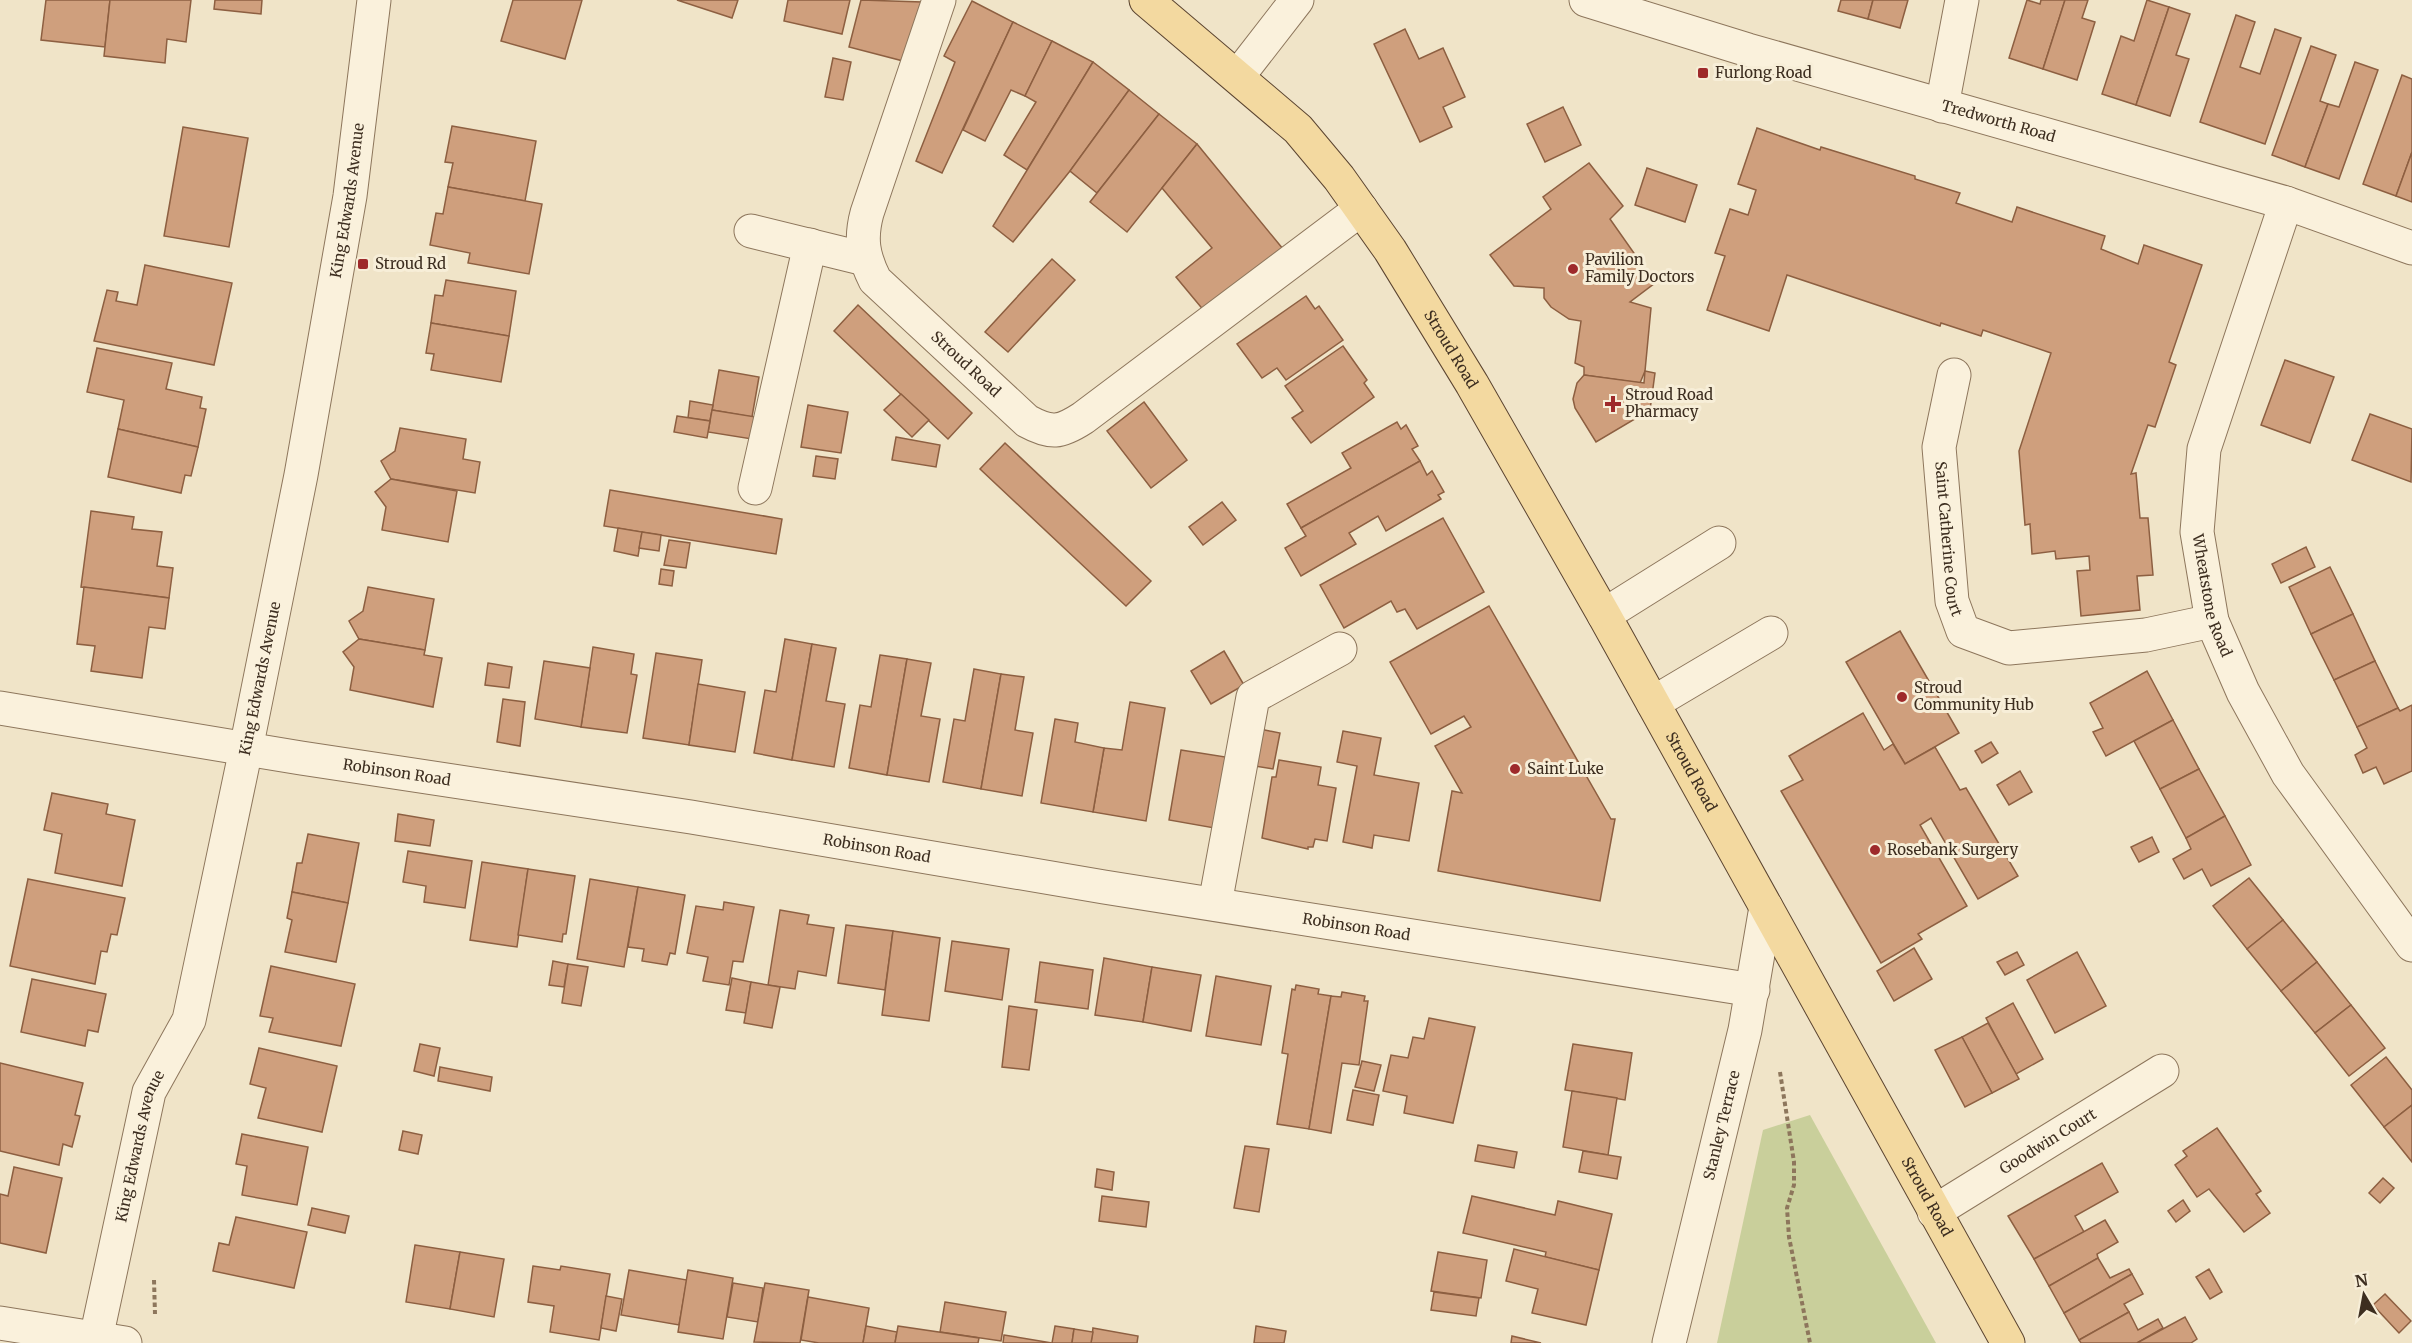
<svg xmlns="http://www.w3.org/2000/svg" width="2412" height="1343" font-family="Merriweather,serif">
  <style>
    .green { fill: #c9cf9b }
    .building { fill: #cf9f7d; stroke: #8d5f41; stroke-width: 1.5 }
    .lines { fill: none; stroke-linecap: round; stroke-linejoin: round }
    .minor-casing { stroke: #8d765c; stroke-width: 35 }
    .major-casing { stroke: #5b4430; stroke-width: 35 }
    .path { stroke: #8d765c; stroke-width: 4; stroke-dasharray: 4.5 3; stroke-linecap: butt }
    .minor { stroke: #faf1dc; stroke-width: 33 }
    .major { stroke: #f3d9a0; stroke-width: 33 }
    .poi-dot { fill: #9e2a2b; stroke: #f7eed8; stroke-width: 2 }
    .labels { text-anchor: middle; stroke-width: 6; stroke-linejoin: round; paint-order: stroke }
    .poi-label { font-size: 15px; fill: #3d2e20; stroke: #f7eed8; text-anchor: start }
    .street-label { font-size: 15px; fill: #3d2e20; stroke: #f7eed8 }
  </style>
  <rect width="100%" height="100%" fill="#f0e4c8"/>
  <polygon class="green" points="1810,1115 1936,1343 1717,1343 1763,1130"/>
  <g class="building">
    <polygon points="46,0 110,0 105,47 41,40"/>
    <polygon points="110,0 191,0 186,42 167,39 165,63 104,56"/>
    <polygon points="215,0 262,0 261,14 214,9"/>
    <polygon points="513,0 582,0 565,59 501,41"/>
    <polygon points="677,0 738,0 732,18"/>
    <polygon points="788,0 850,0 842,34 784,21"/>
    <polygon points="861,0 922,2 907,62 849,47"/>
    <polygon points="1841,0 1873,0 1868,19 1838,11"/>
    <polygon points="1873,0 1908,0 1900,28 1868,19"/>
    <polygon points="2027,0 2040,4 2041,0 2065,0 2043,69 2009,58"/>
    <polygon points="2065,0 2088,0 2082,18 2095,22 2077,80 2043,69"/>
    <polygon points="2147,0 2169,7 2136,105 2102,94 2121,36 2134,41"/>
    <polygon points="972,1 1013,22 942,173 916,161 955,62 944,56"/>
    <polygon points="2169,7 2190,14 2176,55 2189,59 2170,116 2136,105"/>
    <polygon points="2236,15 2255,22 2240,67 2260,74 2275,29 2301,38 2265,144 2200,122"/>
    <polygon points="1013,22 1052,41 1025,96 1011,90 985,141 963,130"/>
    <polygon points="1405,29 1419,59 1443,48 1465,97 1443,107 1452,127 1420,142 1374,44"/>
    <polygon points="1052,41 1093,62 1027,170 1004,155 1036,102 1025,96"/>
    <polygon points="2311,46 2336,55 2320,101 2328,104 2305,167 2272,155"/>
    <polygon points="833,58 851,62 843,100 825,97"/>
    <polygon points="1093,62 1129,90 1070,171 1013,242 993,226"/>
    <polygon points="2355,62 2378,70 2339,179 2305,167 2328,104 2339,107"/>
    <polygon points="2402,75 2412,79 2412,152 2396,196 2363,184"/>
    <polygon points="1129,90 1159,114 1097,193 1070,171"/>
    <polygon points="1563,107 1581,145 1545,162 1527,124"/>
    <polygon points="1159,114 1197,144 1127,232 1090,202"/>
    <polygon points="452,126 536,141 525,201 448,187 453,163 445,162"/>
    <polygon points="183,127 248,138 229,247 164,236"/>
    <polygon points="1757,128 1820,150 1821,147 1915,176 1915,179 1960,193 1956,203 2012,222 2017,207 2105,236 2101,249 2138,264 2144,245 2202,265 2169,362 2176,365 2155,427 2148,425 2131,474 2136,473 2140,518 2148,518 2153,575 2137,576 2140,610 2081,616 2077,571 2090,570 2089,556 2056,559 2055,551 2032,554 2030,524 2025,525 2019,451 2051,353 1983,330 1981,336 1941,323 1940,326 1787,275 1769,331 1707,310 1725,256 1715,253 1730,209 1748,215 1756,190 1738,184"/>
    <polygon points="1197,144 1283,249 1205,312 1176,277 1212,248 1162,188"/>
    <polygon points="2412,152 2412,202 2396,196"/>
    <polygon points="1589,163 1623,206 1610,219 1655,283 1630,302 1651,308 1645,371 1640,383 1584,375 1584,367 1575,363 1581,321 1569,319 1551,307 1544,298 1544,288 1514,286 1490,255 1551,209 1543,197"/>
    <polygon points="1647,168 1697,185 1685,222 1635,205"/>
    <polygon points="448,187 542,204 529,274 468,263 470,253 430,245 436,213 443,214"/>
    <polygon points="1052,259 1075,280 1008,352 985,332"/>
    <polygon points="145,265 232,283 214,365 94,341 107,290 118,292 116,301 137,305"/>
    <polygon points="446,280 516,291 509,336 431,323 435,295 443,296"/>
    <polygon points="1306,296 1315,309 1319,306 1343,340 1286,380 1277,368 1262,378 1237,344"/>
    <polygon points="858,305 972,413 948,439 834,331"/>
    <polygon points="431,323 509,336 501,382 431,370 434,354 426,353"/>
    <polygon points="1343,346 1367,380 1364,383 1374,397 1311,443 1292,418 1303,411 1285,386"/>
    <polygon points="97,348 172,363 166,389 202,397 200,408 206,409 198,447 118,429 124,400 87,392"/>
    <polygon points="2285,360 2334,377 2310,443 2261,425"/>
    <polygon points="719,370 759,377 752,417 712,410"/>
    <polygon points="1645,371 1655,373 1650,410 1596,442 1575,408 1573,399 1577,383 1584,375 1644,383"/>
    <polygon points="901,394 929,420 912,437 884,410"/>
    <polygon points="690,401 713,405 710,421 688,418"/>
    <polygon points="1144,402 1187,460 1151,488 1107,431"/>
    <polygon points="808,405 848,412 841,453 801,447"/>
    <polygon points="712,410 762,418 758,440 708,432"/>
    <polygon points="2370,414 2412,429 2411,482 2352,460"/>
    <polygon points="677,416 710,421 707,438 674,432"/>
    <polygon points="1397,422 1401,429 1406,425 1418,446 1412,449 1420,461 1301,528 1287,504 1351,468 1342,453"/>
    <polygon points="400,428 466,439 463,459 480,462 475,493 391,479 381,461 395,451"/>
    <polygon points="118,429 198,447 191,476 185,475 181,493 108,477"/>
    <polygon points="896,437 940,445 936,467 892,460"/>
    <polygon points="1005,443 1151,581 1126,606 980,469"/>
    <polygon points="816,456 838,459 835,479 813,476"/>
    <polygon points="1420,461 1427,475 1432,471 1444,492 1438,495 1441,499 1386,531 1378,516 1349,533 1356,544 1301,576 1285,548 1306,536 1301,528"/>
    <polygon points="391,479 457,491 448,542 382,530 386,507 375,492"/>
    <polygon points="610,490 782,519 776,554 604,526"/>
    <polygon points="1222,502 1236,520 1203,545 1189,527"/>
    <polygon points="91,511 134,517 132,529 162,532 157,566 173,568 169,598 81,587"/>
    <polygon points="1443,518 1484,592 1417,629 1405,609 1397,612 1391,601 1344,628 1320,585"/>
    <polygon points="618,528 642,532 638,556 614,551"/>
    <polygon points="642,532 661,535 659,551 639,548"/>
    <polygon points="669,540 690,543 686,568 664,565"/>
    <polygon points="2306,547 2315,567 2281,583 2272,564"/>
    <polygon points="2330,567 2353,614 2311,634 2289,587"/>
    <polygon points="661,569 674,571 672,586 659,584"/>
    <polygon points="84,587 169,598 165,629 149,627 142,678 91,671 95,646 77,644"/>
    <polygon points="368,587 434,599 425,650 359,639 349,621 363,611"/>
    <polygon points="1489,606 1611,819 1615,819 1600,901 1438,871 1452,791 1462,793 1435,746 1471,727 1464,716 1431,734 1390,662"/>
    <polygon points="2353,614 2375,661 2334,680 2311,634"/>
    <polygon points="1900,631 1959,733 1905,764 1846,662"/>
    <polygon points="359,639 425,650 424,655 442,658 433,707 350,690 354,667 343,652"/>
    <polygon points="785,639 812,644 792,760 754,753 765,690 776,692"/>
    <polygon points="812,644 836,648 826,701 845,704 834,767 792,760"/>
    <polygon points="593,647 634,654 631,674 637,675 627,733 581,727"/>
    <polygon points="1224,651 1244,685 1211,704 1191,671"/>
    <polygon points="656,653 702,660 689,745 643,738"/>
    <polygon points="880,655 907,659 887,775 849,768 860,705 871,707"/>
    <polygon points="907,659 931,663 921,716 940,719 929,782 887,775"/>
    <polygon points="544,661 590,668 581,727 535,719"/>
    <polygon points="2375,661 2398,708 2357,727 2334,680"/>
    <polygon points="488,663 512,667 509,688 485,685"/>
    <polygon points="974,669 1001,674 981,789 943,782 954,719 965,721"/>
    <polygon points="2147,671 2173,720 2106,756 2093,732 2103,728 2090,703"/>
    <polygon points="1001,674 1024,677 1015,730 1033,733 1022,796 981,789"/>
    <polygon points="698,684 745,692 735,752 689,745"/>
    <polygon points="503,699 525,702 520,746 497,742"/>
    <polygon points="1130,702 1165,708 1146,821 1093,812 1104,748 1122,750"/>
    <polygon points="2412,705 2412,771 2384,784 2376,767 2363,773 2355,755 2367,748 2357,727 2398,708 2400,711"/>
    <polygon points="1863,713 1884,750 1893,744 1905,764 1935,747 1960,790 1966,788 2018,876 1978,899 1931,818 1920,825 1967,906 1918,934 1922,939 1881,963 1781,791 1803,780 1789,756"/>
    <polygon points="1055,719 1078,723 1075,742 1104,748 1093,812 1041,803"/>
    <polygon points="2173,720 2199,769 2160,789 2134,741"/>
    <polygon points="1255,728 1280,733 1273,769 1248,765"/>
    <polygon points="1343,731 1381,738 1374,775 1419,783 1409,841 1374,835 1372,848 1343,842 1357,766 1337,762"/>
    <polygon points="1991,742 1998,753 1982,763 1975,751"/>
    <polygon points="1181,750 1232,758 1220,829 1169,820"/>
    <polygon points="1279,760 1321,767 1318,785 1336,788 1327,841 1315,839 1313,847 1308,847 1308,849 1262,838 1272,777 1276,777"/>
    <polygon points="2199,769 2225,816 2186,838 2160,789"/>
    <polygon points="2020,771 2032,792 2009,805 1997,785"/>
    <polygon points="52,793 108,804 106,814 135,820 122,886 55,873 62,834 44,830"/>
    <polygon points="398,814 434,820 430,846 395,841"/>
    <polygon points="2225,816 2251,865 2211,886 2202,869 2184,879 2173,859 2191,849 2186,838"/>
    <polygon points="308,834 359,843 348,903 292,892 297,863 302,863"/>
    <polygon points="2152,837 2159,852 2139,862 2131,847"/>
    <polygon points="408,851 472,861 465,908 424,902 426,886 403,882"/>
    <polygon points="482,862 528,869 517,947 470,940"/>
    <polygon points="528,869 575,876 566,934 563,934 562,942 518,935"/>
    <polygon points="2249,878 2283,920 2247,949 2213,906"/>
    <polygon points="28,879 125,898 117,935 111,934 107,952 101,951 95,984 10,966"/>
    <polygon points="590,879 638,887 624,967 577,959"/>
    <polygon points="638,887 685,895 675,954 670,953 667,965 642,961 644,949 628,947"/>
    <polygon points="292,892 348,903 336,962 285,952 292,920 287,918"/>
    <polygon points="724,902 754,907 743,962 733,961 729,985 703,981 708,957 687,953 696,906 723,910"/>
    <polygon points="780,910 809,915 807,924 834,928 826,976 798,971 795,989 768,985"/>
    <polygon points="2283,920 2317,962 2281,991 2247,949"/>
    <polygon points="846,925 893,931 885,990 838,983"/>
    <polygon points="893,931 940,938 929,1021 882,1015"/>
    <polygon points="952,941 1009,949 1002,1000 945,991"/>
    <polygon points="1914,948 1932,979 1894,1001 1877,971"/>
    <polygon points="2017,952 2024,965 2005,975 1997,962"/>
    <polygon points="2077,952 2106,1006 2055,1033 2027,980"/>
    <polygon points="1104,958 1152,967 1143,1022 1095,1015"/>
    <polygon points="553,961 568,964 564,987 549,985"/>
    <polygon points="1040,962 1093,970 1088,1009 1035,1002"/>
    <polygon points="2317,962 2351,1005 2315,1033 2281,991"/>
    <polygon points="568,964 588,967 581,1006 562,1003"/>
    <polygon points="271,966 355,984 341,1046 269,1032 273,1018 260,1016"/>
    <polygon points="1152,967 1201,975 1191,1031 1143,1022"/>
    <polygon points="1216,976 1271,986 1261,1045 1206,1036"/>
    <polygon points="732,978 751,982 746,1013 726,1010"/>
    <polygon points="32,979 106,994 98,1032 88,1030 85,1046 21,1032"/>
    <polygon points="751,982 780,987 772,1028 744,1023"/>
    <polygon points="1296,985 1319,989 1318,994 1331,996 1309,1129 1277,1124 1288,1054 1282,1053 1292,989 1295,990"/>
    <polygon points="1342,992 1365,996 1364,1001 1368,1001 1359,1065 1342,1063 1331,1133 1309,1129 1331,996 1341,997"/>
    <polygon points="2013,1003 2043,1059 2016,1074 1986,1018"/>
    <polygon points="2351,1005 2385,1048 2349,1076 2315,1033"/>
    <polygon points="1009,1006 1037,1010 1029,1070 1002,1067"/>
    <polygon points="1429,1018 1475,1027 1453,1123 1404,1113 1407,1096 1383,1091 1391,1055 1408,1058 1413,1037 1424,1039"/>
    <polygon points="1988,1023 2019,1079 1992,1093 1962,1037"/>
    <polygon points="1962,1037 1992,1093 1965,1107 1935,1050"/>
    <polygon points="420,1044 440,1048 434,1076 414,1071"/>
    <polygon points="1573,1044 1632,1053 1625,1100 1565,1090"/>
    <polygon points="259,1048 337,1066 322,1132 258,1118 266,1088 250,1084"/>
    <polygon points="2386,1057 2412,1090 2412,1105 2384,1127 2351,1085"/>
    <polygon points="1362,1061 1381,1065 1374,1091 1355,1087"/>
    <polygon points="0,1063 83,1083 75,1115 80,1116 72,1147 63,1144 59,1165 0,1151"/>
    <polygon points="440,1067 492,1077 490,1091 438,1081"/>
    <polygon points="1353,1090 1379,1095 1373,1125 1347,1120"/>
    <polygon points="1572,1091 1617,1098 1608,1155 1563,1147"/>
    <polygon points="2412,1105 2412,1162 2384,1127"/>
    <polygon points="2217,1128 2261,1191 2256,1194 2270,1213 2244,1232 2209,1189 2197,1197 2175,1165 2187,1156 2183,1151"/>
    <polygon points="403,1131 422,1135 418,1154 399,1150"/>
    <polygon points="242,1134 308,1147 297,1205 242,1195 247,1166 236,1164"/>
    <polygon points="1478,1145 1517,1152 1514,1168 1475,1161"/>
    <polygon points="1245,1146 1269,1149 1259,1212 1234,1208"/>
    <polygon points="1583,1151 1621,1157 1617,1179 1579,1172"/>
    <polygon points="2102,1163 2118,1192 2075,1216 2084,1232 2034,1259 2008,1216"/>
    <polygon points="14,1167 62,1178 46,1253 0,1243 0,1194 8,1196"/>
    <polygon points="1097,1169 1114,1172 1112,1190 1095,1187"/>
    <polygon points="2383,1178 2394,1188 2380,1203 2369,1193"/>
    <polygon points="1102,1196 1149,1202 1146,1227 1099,1221"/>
    <polygon points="1472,1196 1555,1215 1558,1201 1612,1214 1599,1270 1545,1257 1546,1252 1463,1233"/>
    <polygon points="2183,1200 2190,1211 2176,1222 2168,1211"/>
    <polygon points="312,1208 349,1216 345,1233 308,1225"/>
    <polygon points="236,1217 307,1232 294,1288 213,1271 219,1243 229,1245"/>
    <polygon points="2105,1220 2118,1242 2097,1254 2098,1258 2049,1286 2034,1259"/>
    <polygon points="415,1245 460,1252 450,1309 406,1302"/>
    <polygon points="1514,1249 1599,1270 1586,1325 1532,1313 1538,1289 1506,1281"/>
    <polygon points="460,1252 504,1259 494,1317 450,1309"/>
    <polygon points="1438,1252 1487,1260 1481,1298 1431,1291"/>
    <polygon points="2098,1258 2110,1278 2129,1269 2132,1274 2064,1313 2049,1286"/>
    <polygon points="533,1266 560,1270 561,1266 610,1274 599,1340 550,1332 554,1306 528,1302"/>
    <polygon points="2209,1269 2222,1292 2210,1299 2196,1277"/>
    <polygon points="629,1270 687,1280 679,1325 621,1315"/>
    <polygon points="688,1270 733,1278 723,1339 678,1332"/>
    <polygon points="2132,1274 2143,1294 2124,1304 2129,1312 2079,1340 2064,1313"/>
    <polygon points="733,1283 763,1288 758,1322 727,1317"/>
    <polygon points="765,1283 809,1290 800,1343 754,1342"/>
    <polygon points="1434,1292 1479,1298 1476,1316 1431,1310"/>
    <polygon points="2385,1294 2411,1321 2399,1333 2373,1305"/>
    <polygon points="606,1296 622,1299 616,1331 601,1328"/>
    <polygon points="808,1297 869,1308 863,1343 819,1343 801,1340"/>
    <polygon points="945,1302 1006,1312 1001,1341 940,1332"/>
    <polygon points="2129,1312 2138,1330 2158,1319 2163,1328 2137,1343 2081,1343 2079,1340"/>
    <polygon points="2185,1317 2197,1339 2191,1343 2137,1343"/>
    <polygon points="866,1326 897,1332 895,1343 863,1343"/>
    <polygon points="898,1326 979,1338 978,1343 895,1343"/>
    <polygon points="1055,1326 1074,1329 1072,1343 1052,1343"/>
    <polygon points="1256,1326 1286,1331 1284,1343 1254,1343"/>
    <polygon points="1093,1328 1138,1336 1137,1343 1091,1343"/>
    <polygon points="1074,1329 1093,1332 1091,1343 1072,1343"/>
    <polygon points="1004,1335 1052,1343 1003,1343"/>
    <polygon points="1512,1336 1541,1343 1511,1343"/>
  </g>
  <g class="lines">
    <defs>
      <g id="minor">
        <path id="s1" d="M939 0 867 213C860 239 863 256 875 280L1027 421C1051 434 1060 433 1083 418L1361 209"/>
        <path id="s2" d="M1586 0 1748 50 2286 203 2412 248"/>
        <polyline points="1238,76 1297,0"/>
        <polyline points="1942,106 1962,0"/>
        <path id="s3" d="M2286 203 2204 449 2197 532 2212 621 2243 692 2288 774 2412 945"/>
        <polyline points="751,231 865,259"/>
        <path id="s4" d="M1954 375 1939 447 1952 601 1963 631 2009 648 2146 635 2212 621"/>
        <polyline points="755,488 810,245"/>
        <polyline points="1604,615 1719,543"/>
        <polyline points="1653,703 1771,633"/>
        <path id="s5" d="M0 708 301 758 691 817 1104 887 1753 990"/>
        <polyline points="1215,904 1253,697 1340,649"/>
        <path id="s6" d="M1934 1212 2162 1071"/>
        <polyline points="0,1323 125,1343"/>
        <path id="s7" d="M95 1343 149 1092 189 1020 246 749 301 475 350 196 374 0"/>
        <path id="s8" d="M1669 1343 1745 1030 1766 907"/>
      </g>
      <g id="major">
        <path id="s9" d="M1146 0 1298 129 1339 178 1390 250 1472 384 1604 615 2008 1343"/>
      </g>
    </defs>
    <use href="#minor" class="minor-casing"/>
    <use href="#major" class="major-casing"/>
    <g class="path">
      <polyline points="1780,1072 1794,1162 1794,1185 1787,1208 1789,1237 1810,1343"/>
      <polyline points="154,1280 155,1314"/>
    </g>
    <use href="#minor" class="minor"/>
    <use href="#major" class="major"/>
  </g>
  <g class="poi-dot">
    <rect x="1697" y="67" width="12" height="12" rx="3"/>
    <rect x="357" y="258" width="12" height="12" rx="3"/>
    <circle cx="1573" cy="269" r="6"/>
    <path d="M1610 395h6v6h6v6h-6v6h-6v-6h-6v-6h6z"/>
    <circle cx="1902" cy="697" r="6"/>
    <circle cx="1515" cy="769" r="6"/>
    <circle cx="1875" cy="850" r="6"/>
  </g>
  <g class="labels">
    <g class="poi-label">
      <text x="1715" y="78">Furlong Road</text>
      <text x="1585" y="265">Pavilion<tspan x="1585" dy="17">Family Doctors</tspan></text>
      <text x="375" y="269">Stroud Rd</text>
      <text x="1625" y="400">Stroud Road<tspan x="1625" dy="17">Pharmacy</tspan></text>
      <text x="1914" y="693">Stroud<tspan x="1914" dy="17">Community Hub</tspan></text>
      <text x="1527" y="774">Saint Luke</text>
      <text x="1887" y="855">Rosebank Surgery</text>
    </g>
    <g class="street-label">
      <text dy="5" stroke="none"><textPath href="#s2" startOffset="430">Tredworth Road</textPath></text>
      <text dy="5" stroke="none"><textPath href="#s7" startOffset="1174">King Edwards Avenue</textPath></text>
      <text dy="5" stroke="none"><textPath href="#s9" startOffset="468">Stroud Road</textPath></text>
      <text dy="5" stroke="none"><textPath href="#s1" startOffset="418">Stroud Road</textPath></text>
      <text dy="5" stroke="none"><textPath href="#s4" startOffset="166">Saint Catherine Court</textPath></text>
      <text dy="5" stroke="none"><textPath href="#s3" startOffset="408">Wheatstone Road</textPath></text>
      <text dy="5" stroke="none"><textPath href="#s7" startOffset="688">King Edwards Avenue</textPath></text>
      <text dy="5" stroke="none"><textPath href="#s5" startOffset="402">Robinson Road</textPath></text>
      <text dy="5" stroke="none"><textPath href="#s9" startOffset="954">Stroud Road</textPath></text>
      <text dy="5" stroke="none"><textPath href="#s5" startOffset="888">Robinson Road</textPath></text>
      <text dy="5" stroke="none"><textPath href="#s5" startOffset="1374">Robinson Road</textPath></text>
      <text dy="5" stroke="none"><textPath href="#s8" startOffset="224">Stanley Terrace</textPath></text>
      <text dy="5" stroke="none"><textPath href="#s6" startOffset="134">Goodwin Court</textPath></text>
      <text dy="5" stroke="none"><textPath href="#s7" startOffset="202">King Edwards Avenue</textPath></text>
      <text dy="5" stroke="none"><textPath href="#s9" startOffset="1440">Stroud Road</textPath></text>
    </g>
  </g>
  <g transform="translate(2364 1295) rotate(350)" stroke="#f7eed8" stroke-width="4.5" paint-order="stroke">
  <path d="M0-4.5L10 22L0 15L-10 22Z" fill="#3d2e20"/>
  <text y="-9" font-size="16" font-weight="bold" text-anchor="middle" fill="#3d2e20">N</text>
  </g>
</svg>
